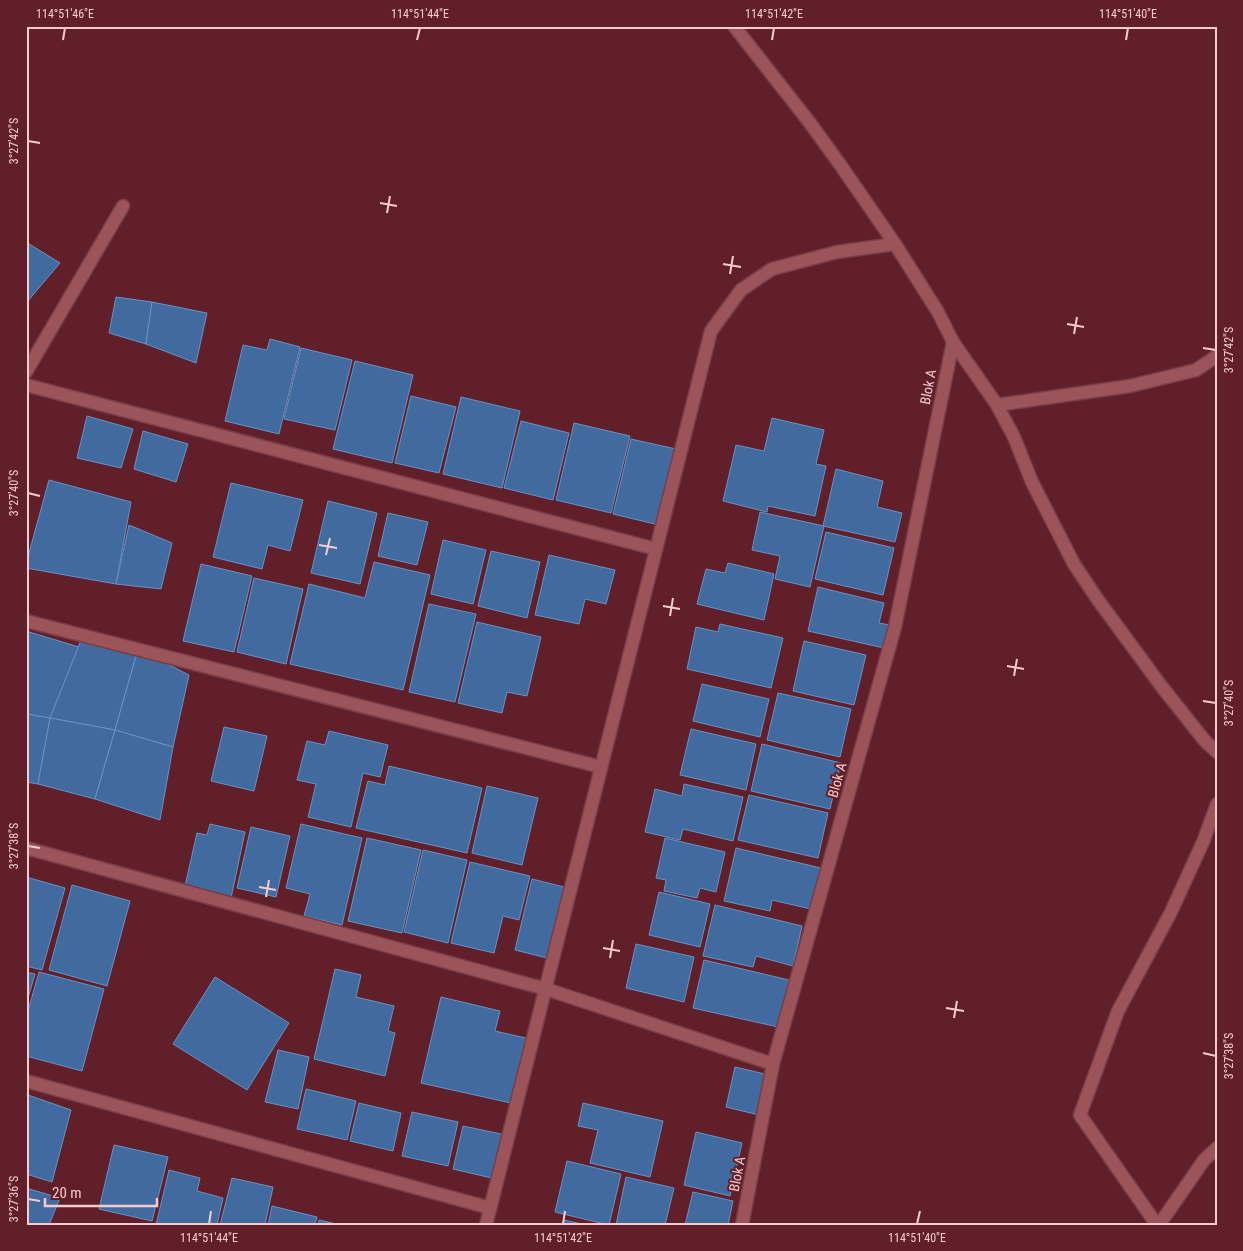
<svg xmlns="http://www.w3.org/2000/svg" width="1243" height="1251" font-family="'Roboto Condensed',sans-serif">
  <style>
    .building { fill: #416a9e; stroke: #6792c8 }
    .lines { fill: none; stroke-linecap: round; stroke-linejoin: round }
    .minor-casing { stroke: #783e49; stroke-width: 15 }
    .minor { stroke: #9c545b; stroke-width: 12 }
    .ticks { fill: none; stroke: #f5cbcd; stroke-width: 2 }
    .labels { text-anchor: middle; stroke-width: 4; stroke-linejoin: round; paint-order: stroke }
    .street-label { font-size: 14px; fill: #f5cbcd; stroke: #612029 }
    .neatline { fill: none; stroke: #f5cbcd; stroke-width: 2 }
    .ticks-label { font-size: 12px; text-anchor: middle; fill: #f5cbcd }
  </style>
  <rect width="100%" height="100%" fill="#612029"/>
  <g class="building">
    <polygon points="26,242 60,263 27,302 26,301"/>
    <polygon points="116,297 152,302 146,344 109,333"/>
    <polygon points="152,302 207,313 196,363 146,344"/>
    <polygon points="270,339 300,347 279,434 225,421 243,345 267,350"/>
    <polygon points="301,348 352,360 335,430 284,419"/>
    <polygon points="355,361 413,375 392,463 333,449"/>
    <polygon points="411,396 456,407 439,473 395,463"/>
    <polygon points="461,397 520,411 502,488 443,474"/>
    <polygon points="87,416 133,429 121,468 77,458"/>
    <polygon points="772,418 824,430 816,464 826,466 815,516 768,506 767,512 723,501 736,445 764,451"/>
    <polygon points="521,421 569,433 553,500 504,488"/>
    <polygon points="574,423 630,436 611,513 556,500"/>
    <polygon points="143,431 188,444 176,482 134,469"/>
    <polygon points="631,439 676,449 659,525 613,514"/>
    <polygon points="836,469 883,481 877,507 902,513 895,542 823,526"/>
    <polygon points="49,480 131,502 116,584 26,568 26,564"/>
    <polygon points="231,483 303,500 290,551 268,545 262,569 213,557"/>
    <polygon points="328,501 377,513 360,584 311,573"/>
    <polygon points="760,512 824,526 810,587 775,579 780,556 752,550"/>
    <polygon points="388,513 428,522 417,565 378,556"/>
    <polygon points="129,525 172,543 161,589 116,584"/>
    <polygon points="826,532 894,548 883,595 815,579"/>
    <polygon points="443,540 486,550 473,604 431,594"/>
    <polygon points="491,551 540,562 527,618 478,606"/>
    <polygon points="549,555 615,570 606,604 585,599 579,624 535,615"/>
    <polygon points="374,562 430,575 403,690 290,664 309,584 365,598"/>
    <polygon points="728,563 774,574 764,620 697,604 706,569 725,573"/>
    <polygon points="201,564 252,576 234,652 183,641"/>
    <polygon points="254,578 303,589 286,664 237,652"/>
    <polygon points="818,587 884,603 879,623 890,625 884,648 808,631"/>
    <polygon points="429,604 476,614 455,702 409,692"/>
    <polygon points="477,622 541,637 527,696 507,692 502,713 458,703"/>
    <polygon points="720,624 783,638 771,688 687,669 696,627 718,632"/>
    <polygon points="26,631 79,647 50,718 26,714"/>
    <polygon points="83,635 138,649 115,730 50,718"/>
    <polygon points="804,641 866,655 854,705 793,691"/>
    <polygon points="138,649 189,675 173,747 115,730"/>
    <polygon points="702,684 769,699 760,737 693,721"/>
    <polygon points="778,693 851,709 840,757 767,740"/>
    <polygon points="26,714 50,718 38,784 26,782"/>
    <polygon points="50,718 115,730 95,799 38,784"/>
    <polygon points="224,727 267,736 254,791 211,781"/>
    <polygon points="691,729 756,744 746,790 680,775"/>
    <polygon points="115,730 173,747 160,820 95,799"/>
    <polygon points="329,731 388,745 380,777 363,773 351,827 308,817 316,784 297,780 307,741 325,745"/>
    <polygon points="762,744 841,763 830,809 751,791"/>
    <polygon points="389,766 482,788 467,853 356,828 368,781 385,785"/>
    <polygon points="684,784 743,797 733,841 683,829 680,840 645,832 655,789 682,796"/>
    <polygon points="487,786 538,798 522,865 472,853"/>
    <polygon points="749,795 828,813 818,858 738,840"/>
    <polygon points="210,824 245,832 231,898 185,886 197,833 207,835"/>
    <polygon points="301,824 362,838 342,925 304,916 310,894 286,888"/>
    <polygon points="251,827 290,836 276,897 237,888"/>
    <polygon points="367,838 421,850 402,933 348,921"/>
    <polygon points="665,838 725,852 716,892 700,888 697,898 664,891 666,880 656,878"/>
    <polygon points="736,848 821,868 811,909 772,900 770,911 724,901"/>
    <polygon points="423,850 467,860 448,943 404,932"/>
    <polygon points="470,862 530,876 519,920 503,916 494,953 451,943"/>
    <polygon points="26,877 65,888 42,970 26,966"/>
    <polygon points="532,879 568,888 551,959 515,950"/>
    <polygon points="72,885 130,901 107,986 49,970"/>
    <polygon points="659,892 710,904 700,947 649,935"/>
    <polygon points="715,905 802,926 793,966 756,956 753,967 703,956"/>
    <polygon points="636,944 694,957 684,1002 626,988"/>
    <polygon points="704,960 789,980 778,1027 693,1008"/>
    <polygon points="335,969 361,975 356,997 394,1006 388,1031 395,1033 385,1076 314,1059"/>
    <polygon points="26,972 35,974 26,1005"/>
    <polygon points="39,972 104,989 82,1071 26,1056 26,1018"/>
    <polygon points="215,977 289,1023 247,1090 173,1044"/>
    <polygon points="441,997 500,1011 495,1031 526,1038 511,1103 421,1083"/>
    <polygon points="278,1050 309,1057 298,1109 265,1102"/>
    <polygon points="735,1067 769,1075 759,1115 726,1107"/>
    <polygon points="306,1089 356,1101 347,1140 297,1129"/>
    <polygon points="28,1095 71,1110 52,1182 26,1174 26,1100"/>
    <polygon points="359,1103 401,1113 393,1151 350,1141"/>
    <polygon points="583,1103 663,1121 650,1177 590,1163 598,1130 578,1126"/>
    <polygon points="412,1112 458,1122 448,1166 402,1156"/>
    <polygon points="463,1126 506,1135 496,1179 453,1169"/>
    <polygon points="696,1132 742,1143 730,1196 684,1185"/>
    <polygon points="114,1145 168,1157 152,1221 99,1209"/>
    <polygon points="567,1161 621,1174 609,1225 555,1212"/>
    <polygon points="169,1170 200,1178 197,1191 223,1198 217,1225 156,1225"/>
    <polygon points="626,1177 674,1188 665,1225 616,1225"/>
    <polygon points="232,1178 273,1187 265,1225 220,1225"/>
    <polygon points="26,1188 60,1198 49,1225 26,1225"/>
    <polygon points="693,1192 733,1201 728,1225 685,1225"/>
    <polygon points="272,1206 317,1217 315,1225 268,1225"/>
    <polygon points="319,1220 341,1225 318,1225"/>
    <polygon points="564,1220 586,1225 563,1225"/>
  </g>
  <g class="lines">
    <defs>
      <g id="minor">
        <polyline points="734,26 810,123 839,163 895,244 938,312 953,342 997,405 1014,437 1032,482 1074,564 1098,600 1162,687 1205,741 1217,752"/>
        <polyline points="26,372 123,206"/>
        <polyline points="26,385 656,549"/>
        <polyline points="997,405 1130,386 1196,370 1217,356"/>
        <polyline points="26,621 601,767"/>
        <polyline points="26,848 546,989 773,1064"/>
        <polyline points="26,1081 490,1208"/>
        <polyline points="486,1225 711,331 741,290 772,269 837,252 895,244"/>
        <polyline points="742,1225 773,1064 895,627 953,342"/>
        <polyline points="1157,1225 1080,1115 1118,1011 1171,912 1203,842 1217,804"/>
        <polyline points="1159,1225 1204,1160 1217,1148"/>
      </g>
    </defs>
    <use href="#minor" class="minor-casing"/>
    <use href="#minor" class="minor"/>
  </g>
  <path class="ticks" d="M63 40 65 28M417 40 420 28M772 40 774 28M1126 40 1128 28M28 141 40 143M380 203 397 206M387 213 390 196M723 264 741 267M730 274 733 256M1067 324 1084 327M1074 334 1077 317M1203 348 1216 350M28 493 40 496M319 545 337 548M326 555 330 538M663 606 680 609M670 616 673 598M1007 666 1024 669M1014 676 1017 659M1203 701 1216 703M28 846 40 848M259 887 276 890M266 897 269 880M603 948 620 951M610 958 613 940M946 1008 964 1011M954 1018 957 1001M1203 1053 1216 1056M28 1199 40 1201M209 1224 211 1211M563 1224 565 1211M917 1224 920 1211"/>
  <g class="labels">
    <g class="street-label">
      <text transform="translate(928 387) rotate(-79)" y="5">Blok A</text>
      <text transform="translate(837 780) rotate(-74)" y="5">Blok A</text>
      <text transform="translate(737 1174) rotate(-79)" y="5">Blok A</text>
    </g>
  </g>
  <rect width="1243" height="1251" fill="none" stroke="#612029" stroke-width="55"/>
  <path d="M45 1198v8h112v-8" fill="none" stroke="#f5cbcd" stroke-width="2.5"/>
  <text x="52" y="1198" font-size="15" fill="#f5cbcd" stroke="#612029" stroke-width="4" paint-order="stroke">20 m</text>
  <rect x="28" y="28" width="1188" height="1196" class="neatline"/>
  <g class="ticks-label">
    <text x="65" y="18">114°51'46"E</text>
    <text x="420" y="18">114°51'44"E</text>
    <text x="774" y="18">114°51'42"E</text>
    <text x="1128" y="18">114°51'40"E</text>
    <text transform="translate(14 141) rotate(-90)" y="4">3°27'42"S</text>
    <text transform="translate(1229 350) rotate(-90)" y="4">3°27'42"S</text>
    <text transform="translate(14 493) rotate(-90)" y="4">3°27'40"S</text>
    <text transform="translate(1229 703) rotate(-90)" y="4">3°27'40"S</text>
    <text transform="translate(14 846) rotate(-90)" y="4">3°27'38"S</text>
    <text transform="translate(1229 1056) rotate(-90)" y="4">3°27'38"S</text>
    <text transform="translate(14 1199) rotate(-90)" y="4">3°27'36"S</text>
    <text x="209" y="1242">114°51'44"E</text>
    <text x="563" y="1242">114°51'42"E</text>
    <text x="917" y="1242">114°51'40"E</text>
  </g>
</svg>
